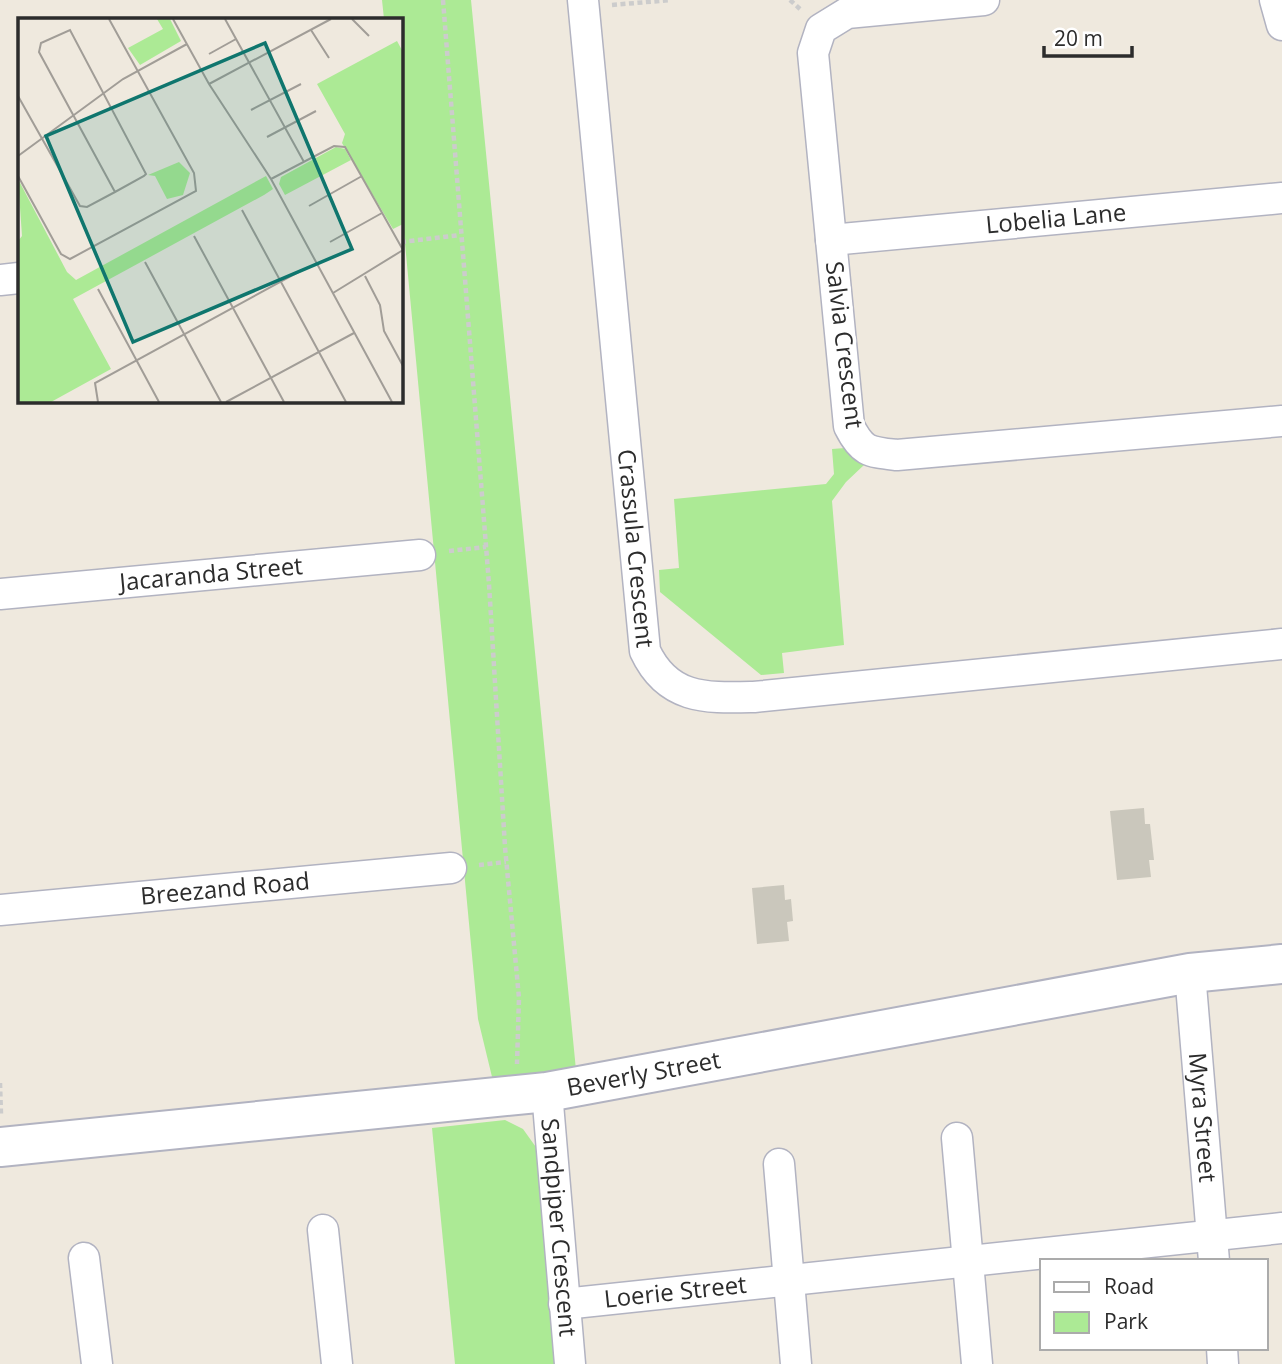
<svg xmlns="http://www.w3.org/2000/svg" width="1282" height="1364" font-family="'Open Sans',sans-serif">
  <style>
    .green { fill: #acea95 }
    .building { fill: #cac7bc }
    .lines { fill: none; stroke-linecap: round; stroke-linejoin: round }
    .street-casing { stroke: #b2b3c1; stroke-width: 33 }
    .secondary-casing { stroke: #b2b3c1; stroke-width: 42 }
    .path { stroke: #ccc; stroke-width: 4.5; stroke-dasharray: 5 3.5; stroke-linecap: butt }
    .street { stroke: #fff; stroke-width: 30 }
    .secondary { stroke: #fff; stroke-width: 38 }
    .labels { text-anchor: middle; stroke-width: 7; stroke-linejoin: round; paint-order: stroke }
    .street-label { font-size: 24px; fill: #2c2c2c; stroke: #fff }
    .inset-road { fill: none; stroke: #a19d97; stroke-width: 2 }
    .view { fill: #0f766e; fill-opacity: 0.15; stroke: #0f766e; stroke-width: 3.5 }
    .inset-edge { fill: none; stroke: #2c2c2c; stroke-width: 3.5 }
  </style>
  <rect width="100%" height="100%" fill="#efe9de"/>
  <g class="green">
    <polygon points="382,0 471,0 576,1070 493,1081 478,1019 401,201 401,19 384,19"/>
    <polygon points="845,448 864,465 846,482 832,501 844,645 782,653 784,673 761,675 660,592 659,570 679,568 674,499 826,484 834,474 832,449"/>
    <polygon points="505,1120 523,1129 538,1150 559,1364 455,1364 432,1128"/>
  </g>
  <g class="building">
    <polygon points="1144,808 1145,824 1150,824 1154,860 1149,860 1151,877 1117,880 1110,811"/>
    <polygon points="784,885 785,900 791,899 793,921 787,922 789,941 757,944 752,888"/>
  </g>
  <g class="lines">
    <defs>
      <g id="street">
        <path id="s1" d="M583 0 645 651C668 700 706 698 754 697L1282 644"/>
        <path d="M984 0 847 13 821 29 813 53 849 426C862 452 869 452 897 455L1282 421"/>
        <polyline points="1275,0 1282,25"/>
        <path id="s2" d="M831 240 1282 198"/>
        <polyline points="0,280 19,278"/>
        <path id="s3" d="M0 594 420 555"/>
        <path id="s4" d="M0 910 451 868"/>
        <path id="s5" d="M1190 973 1214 1261"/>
        <path id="s6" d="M547 1092 570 1364"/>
        <polyline points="957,1138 977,1364"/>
        <polyline points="779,1164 796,1364"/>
        <polyline points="323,1230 337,1364"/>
        <polyline points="84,1258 97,1364"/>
        <path id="s7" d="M564 1304 1282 1228"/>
        <polyline points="1222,1348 1223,1364"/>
      </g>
      <g id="secondary">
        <path id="s8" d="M0 1147 547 1092 1190 973 1282 964"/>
      </g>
    </defs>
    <use href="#street" class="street-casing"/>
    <use href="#secondary" class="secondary-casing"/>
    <g class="path">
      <polyline points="443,0 489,584 505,847 519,998 517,1064"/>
      <polyline points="790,0 800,9"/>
      <polyline points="612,5 671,0"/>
      <polyline points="401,242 460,235"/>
      <polyline points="449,551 486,547"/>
      <polyline points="479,865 506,862"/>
      <polyline points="0,1083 1,1114"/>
    </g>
    <use href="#street" class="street"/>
    <use href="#secondary" class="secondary"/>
  </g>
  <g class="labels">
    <g class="street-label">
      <text dy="8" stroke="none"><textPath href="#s2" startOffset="226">Lobelia Lane</textPath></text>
      <text transform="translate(844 345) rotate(83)" y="8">Salvia Crescent</text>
      <text dy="8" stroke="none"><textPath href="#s1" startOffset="551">Crassula Crescent</textPath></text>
      <text dy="8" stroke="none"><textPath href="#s3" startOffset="212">Jacaranda Street</textPath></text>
      <text dy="8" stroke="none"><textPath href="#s4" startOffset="226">Breezand Road</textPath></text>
      <text dy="8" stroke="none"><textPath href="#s8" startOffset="648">Beverly Street</textPath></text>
      <text dy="8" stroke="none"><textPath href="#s5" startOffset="145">Myra Street</textPath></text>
      <text dy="8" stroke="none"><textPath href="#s6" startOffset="136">Sandpiper Crescent</textPath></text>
      <text dy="8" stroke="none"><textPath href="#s7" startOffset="112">Loerie Street</textPath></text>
    </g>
  </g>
  <g transform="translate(18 18)">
    <rect width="385" height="385" fill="#efe9de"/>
    <path d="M139 1H152L163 23 122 47 110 30 145 11ZM379 23 385 34V206L375 211 324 125 327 116 299 66ZM318 129 327 131 333 142 267 177 261 166 263 159ZM161 144 172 155 165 177 149 181 137 158 130 157ZM248 158 255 171 246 177 55 281 93 351 33 384H0V223L4 218 0 161 49 254 58 262Z" fill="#acea95"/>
    <path class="inset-road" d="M155 1 191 66 253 161 374 384M207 1 286 144M334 1 351 18M293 12 311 40M191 36 218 21M191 66 313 1M0 78 62 188 69 189 97 174 126 158 128 156 52 12 23 25 21 34 97 174M233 92 283 66M249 119 298 93M0 138 105 61 169 26M0 158 43 236 52 241 178 173 176 155 91 1M253 161 316 128 327 129 385 232M291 188 344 158M224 192 328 384M176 218 266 384M312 224 364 195M127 244 203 384M347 258 362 287 366 313 385 348M80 271 141 384M315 275 385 232M80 384 77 365 284 252M208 384 336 315"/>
    <path class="view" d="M247 25 334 231 115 324 28 118Z"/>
    <rect width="385" height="385" class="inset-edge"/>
  </g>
  <rect x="1040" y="1259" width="228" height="91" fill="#ffffff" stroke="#ababab" stroke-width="2"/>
  <rect x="1054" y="1282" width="35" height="10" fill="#ffffff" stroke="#ababab" stroke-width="2"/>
  <text x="1104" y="1294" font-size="21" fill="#2c2c2c">Road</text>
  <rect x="1054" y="1312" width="35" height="21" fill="#acea95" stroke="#ababab" stroke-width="2"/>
  <text x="1104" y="1329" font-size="21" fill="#2c2c2c">Park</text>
  <path d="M1044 46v10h88v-10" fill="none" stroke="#2c2c2c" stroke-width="3.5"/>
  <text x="1054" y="46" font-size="21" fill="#2c2c2c" stroke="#ffffff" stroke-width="5" paint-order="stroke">20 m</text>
</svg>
